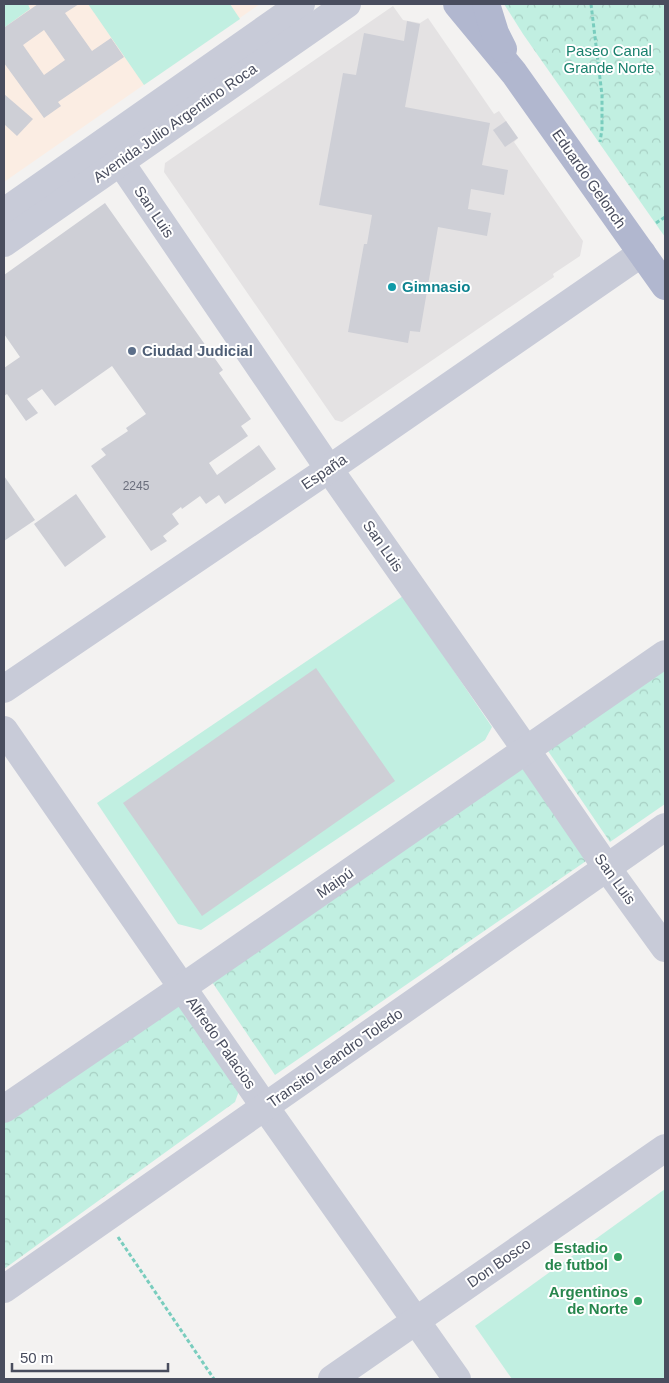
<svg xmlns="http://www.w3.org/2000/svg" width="669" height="1383" font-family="Helvetica,sans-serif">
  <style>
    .education { fill: #e4e2e3 }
    .medical { fill: #fbede3 }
    .grass { fill: #c1efe1 }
    .forest { fill: url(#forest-crowns) }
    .building { fill: #cecfd6; fill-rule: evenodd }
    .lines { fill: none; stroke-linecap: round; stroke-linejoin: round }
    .path { stroke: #79cdbe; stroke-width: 3; stroke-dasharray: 4 2.5; stroke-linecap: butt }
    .minor { stroke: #c8cbd8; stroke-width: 28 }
    .major { stroke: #b1b7cf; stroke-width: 28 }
    .culture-dot { fill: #0f9aa8; stroke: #fff; stroke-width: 2 }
    .service-dot { fill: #5c6f8a; stroke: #fff; stroke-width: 2 }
    .leisure-dot { fill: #2e9e5b; stroke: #fff; stroke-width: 2 }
    .labels { text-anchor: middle; stroke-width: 4; stroke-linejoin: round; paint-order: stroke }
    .number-label { font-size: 12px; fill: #6a6e7c }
    .park-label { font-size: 15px; fill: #19816d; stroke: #fff }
    .street-label { font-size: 15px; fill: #494d5e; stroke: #fff }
    .culture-label { font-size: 15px; font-weight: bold; fill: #0d838f; stroke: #fff; text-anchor: start }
    .service-label { font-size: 15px; font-weight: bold; fill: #4e5e75; stroke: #fff; text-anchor: start }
    .leisure-label { font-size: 15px; font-weight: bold; fill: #27864d; stroke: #fff; text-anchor: end }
  </style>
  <defs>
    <pattern id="forest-crowns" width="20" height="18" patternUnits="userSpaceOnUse" patternTransform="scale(1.25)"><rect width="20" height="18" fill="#c1efe1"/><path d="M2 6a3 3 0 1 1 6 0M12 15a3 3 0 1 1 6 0" fill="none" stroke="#a7cfc3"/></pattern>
  </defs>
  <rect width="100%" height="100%" fill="#f3f2f1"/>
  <polygon class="education" points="393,6 403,20 420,23 428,18 494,114 499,111 506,121 518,138 514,142 583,241 580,256 553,274 554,277 342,422 335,420 164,172 165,163"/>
  <polygon class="medical" points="4,4 260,4 4,182"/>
  <g class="grass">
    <polygon points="4,4 28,4 30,9 5,27 4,25"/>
    <polygon points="88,4 230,4 240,19 144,85"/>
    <polygon points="403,596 492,727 485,740 201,930 178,924 97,803"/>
    <polygon points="665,1189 665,1379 512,1379 475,1326"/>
  </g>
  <g class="forest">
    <polygon points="504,4 665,4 665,237 523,34"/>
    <polygon points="665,667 665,804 610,842 546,748"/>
    <polygon points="523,763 589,859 275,1075 210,979"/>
    <polygon points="164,1002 183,1006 240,1088 235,1102 4,1269 4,1111"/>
  </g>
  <g class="building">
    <path d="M38 4H79L65 13 92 51 111 38 124 57 58 102 61 106 44 118 4 63V25L5 27ZM44 30 65 60 44 75 23 45Z"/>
    <polygon points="407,21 420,24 405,107 490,123 482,165 508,170 504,195 471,189 468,209 491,213 487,236 438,227 420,332 410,331 408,343 348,332 364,244 367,244 372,215 319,205 343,73 356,75 364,33 404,41"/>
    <polygon points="4,94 33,119 17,136 4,124"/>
    <polygon points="506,121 518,138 505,147 493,130"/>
    <polygon points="105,203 223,370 219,373 251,419 241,426 248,436 209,463 217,475 259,445 276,469 225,504 219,495 206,504 200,496 182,509 181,507 172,514 179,524 163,536 167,541 151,551 91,466 106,455 101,449 128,431 126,428 146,414 112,366 55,406 42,389 27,399 38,413 26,421 7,394 4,396 4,368 20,357 4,334 4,275"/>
    <polygon points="4,476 35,520 4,541"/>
    <polygon points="76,494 106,537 65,567 34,524"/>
    <polygon points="316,668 395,781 202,916 123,803"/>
  </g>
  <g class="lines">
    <g class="path">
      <polyline points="591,4 602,95 602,129 600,142"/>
      <polyline points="656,223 665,217"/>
      <polyline points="118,1237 214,1379"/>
    </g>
    <g class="minor">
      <polyline points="106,141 329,469 527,751 607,868 665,948"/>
      <polyline points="4,212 301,4"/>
      <polyline points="4,243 347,4"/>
      <polyline points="4,689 329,469 642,253"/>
      <polyline points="4,730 265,1107 457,1379"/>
      <polyline points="4,1109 183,987 665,654"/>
      <polyline points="4,1289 665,827"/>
      <polyline points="332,1379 665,1148"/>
    </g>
    <g class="major">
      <polyline points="457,4 514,73 665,286"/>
      <polyline points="486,4 495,33 503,49"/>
    </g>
  </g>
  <circle class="culture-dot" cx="392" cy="287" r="5"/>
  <circle class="service-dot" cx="132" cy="351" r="5"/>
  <g class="leisure-dot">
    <circle cx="618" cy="1257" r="5"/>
    <circle cx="638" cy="1301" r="5"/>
  </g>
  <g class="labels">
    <g class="number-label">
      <text x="136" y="490">2245</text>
    </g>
    <g class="park-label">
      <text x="609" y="56">Paseo Canal<tspan x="609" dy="17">Grande Norte</tspan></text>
    </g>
    <g class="street-label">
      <text transform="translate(175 123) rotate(-35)" y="5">Avenida Julio Argentino Roca</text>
      <text transform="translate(589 179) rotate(55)" y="5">Eduardo Gelonch</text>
      <text transform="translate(154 212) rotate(56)" y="5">San Luis</text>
      <text transform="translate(324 472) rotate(-34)" y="5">España</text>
      <text transform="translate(383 546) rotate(55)" y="5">San Luis</text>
      <text transform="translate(615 879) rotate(54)" y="5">San Luis</text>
      <text transform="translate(335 883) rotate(-35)" y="5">Maipú</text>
      <text transform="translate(221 1043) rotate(55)" y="5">Alfredo Palacios</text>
      <text transform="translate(335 1058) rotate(-35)" y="5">Transito Leandro Toledo</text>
      <text transform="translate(499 1263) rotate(-35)" y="5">Don Bosco</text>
    </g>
    <g class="culture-label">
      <text x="402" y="292">Gimnasio</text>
    </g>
    <g class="service-label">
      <text x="142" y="356">Ciudad Judicial</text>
    </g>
    <g class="leisure-label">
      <text x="608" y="1253">Estadio<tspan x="608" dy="17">de futbol</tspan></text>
      <text x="628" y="1297">Argentinos<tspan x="628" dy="17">de Norte</tspan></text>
    </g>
  </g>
  <rect width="669" height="1383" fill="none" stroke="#494d5e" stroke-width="10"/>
  <path d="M12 1363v8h156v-8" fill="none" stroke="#494d5e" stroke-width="2.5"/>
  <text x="20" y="1363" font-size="15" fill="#494d5e" stroke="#ffffff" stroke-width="4" paint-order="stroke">50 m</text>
</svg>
